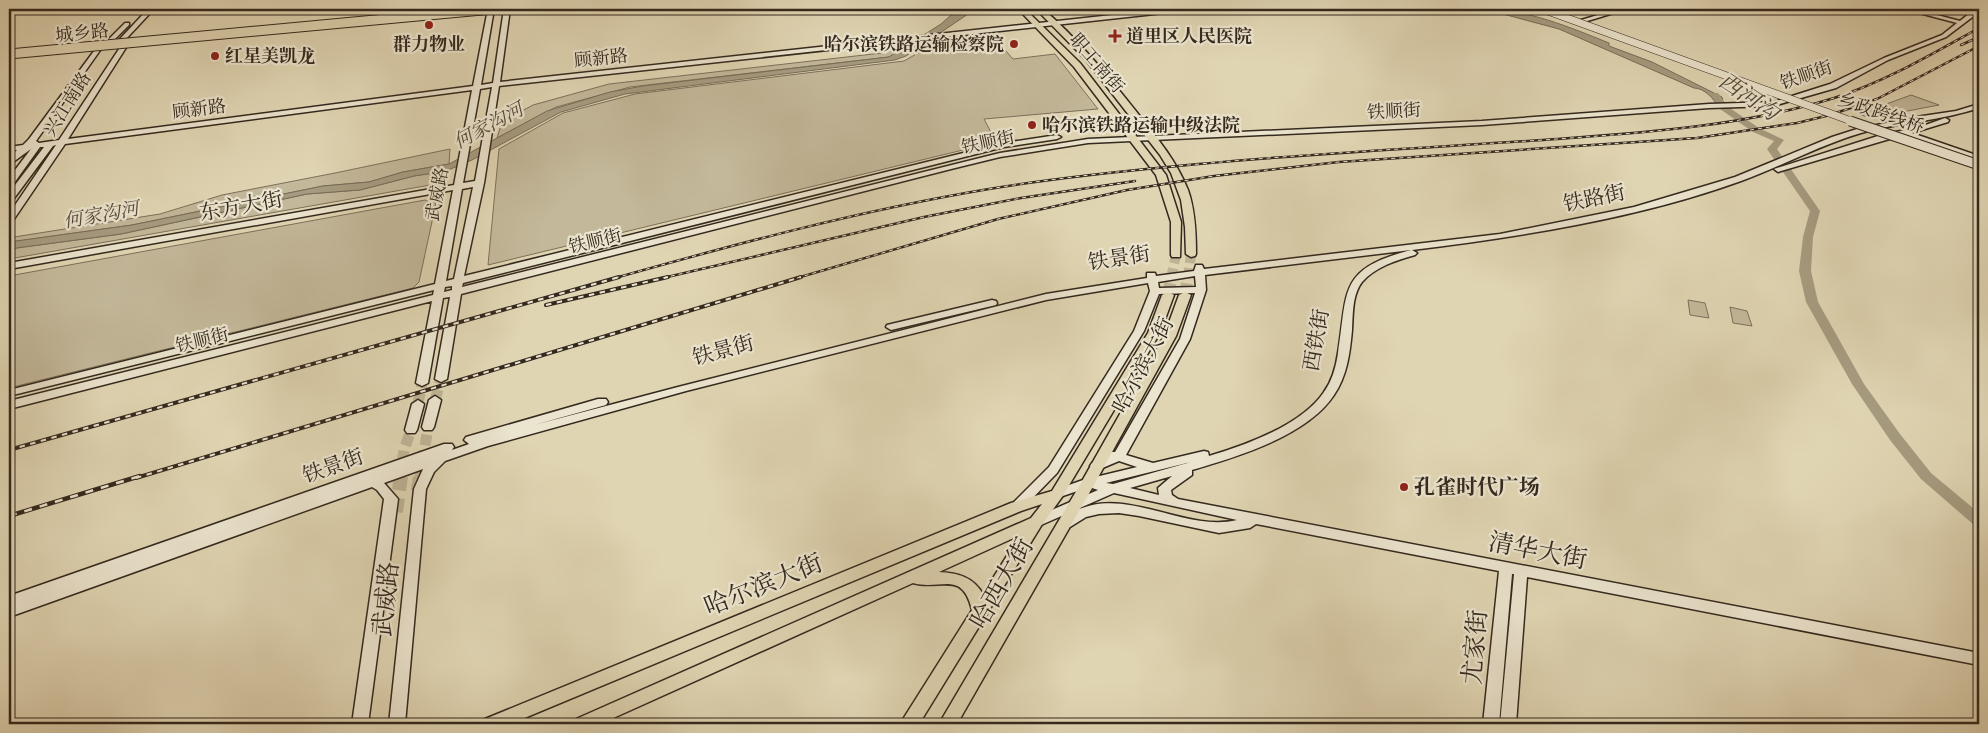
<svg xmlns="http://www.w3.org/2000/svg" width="1988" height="733" font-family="'IM FELL Double Pica','Noto Serif SC',serif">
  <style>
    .green { fill: #c3b89a; stroke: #7c705c }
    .water { fill: #a69b80; stroke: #786d59 }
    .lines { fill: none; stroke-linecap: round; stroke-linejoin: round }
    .river { fill: #a69b80; fill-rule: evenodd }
    .secondary-tunnel-far1 { stroke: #beb395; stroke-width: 11; stroke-dasharray: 11 5.5; stroke-linecap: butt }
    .secondary-tunnel { stroke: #beb395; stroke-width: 14; stroke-dasharray: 14 8; stroke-linecap: butt }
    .primary-tunnel-far1 { stroke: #beb395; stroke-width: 10; stroke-dasharray: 10 5; stroke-linecap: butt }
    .primary-tunnel { stroke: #beb395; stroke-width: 12; stroke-dasharray: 12 6; stroke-linecap: butt }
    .secondary-casing { stroke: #34291e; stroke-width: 3 }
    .primary-casing { stroke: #34291e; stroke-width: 3 }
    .highway-casing { stroke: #34291e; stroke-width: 3 }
    .secondary { fill: #ebe4ce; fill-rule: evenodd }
    .primary { fill: #e0d5b3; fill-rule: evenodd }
    .highway { fill: #e0d5b3; fill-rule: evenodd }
    .rail-far2-casing { stroke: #34291e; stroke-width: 2.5 }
    .rail-far1-casing { stroke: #34291e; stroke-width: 4 }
    .rail-casing { stroke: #34291e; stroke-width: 4.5 }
    .rail-far2 { stroke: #ebe4ce; stroke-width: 1; stroke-dasharray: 4; stroke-linecap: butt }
    .rail-far1 { stroke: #ebe4ce; stroke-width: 2; stroke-dasharray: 5.5; stroke-linecap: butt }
    .rail { stroke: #ebe4ce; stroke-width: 2.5; stroke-dasharray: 8; stroke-linecap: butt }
    .secondary-bridge-far1-casing { stroke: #34291e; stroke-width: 8; stroke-linecap: butt }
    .secondary-bridge-casing { stroke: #34291e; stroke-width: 11; stroke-linecap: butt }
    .highway-bridge-casing { stroke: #34291e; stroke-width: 11; stroke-linecap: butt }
    .secondary-bridge-far1 { stroke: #ebe4ce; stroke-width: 7 }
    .secondary-bridge { stroke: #ebe4ce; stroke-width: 9 }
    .highway-bridge { stroke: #e0d5b3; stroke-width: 9 }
    .poi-dot { fill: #8f2418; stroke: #ebe4ce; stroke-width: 2 }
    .labels { text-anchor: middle; stroke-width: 4.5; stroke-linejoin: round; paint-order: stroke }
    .far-street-label { font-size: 18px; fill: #34291e; stroke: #ebe4ce }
    .far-poi-label { font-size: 18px; font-weight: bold; fill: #34291e; stroke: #ebe4ce; text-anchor: start }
    .far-water-label { font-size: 19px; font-style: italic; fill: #564b3b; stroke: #ebe4ce }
    .street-label { font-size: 21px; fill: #34291e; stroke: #ebe4ce }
    .poi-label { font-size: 21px; font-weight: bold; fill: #34291e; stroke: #ebe4ce; text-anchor: start }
    .water-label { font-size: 22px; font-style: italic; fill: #564b3b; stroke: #ebe4ce }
    .near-street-label { font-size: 25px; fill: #34291e; stroke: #ebe4ce }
  </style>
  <rect width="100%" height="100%" fill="#e0d5b3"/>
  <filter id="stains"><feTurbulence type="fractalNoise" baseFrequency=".004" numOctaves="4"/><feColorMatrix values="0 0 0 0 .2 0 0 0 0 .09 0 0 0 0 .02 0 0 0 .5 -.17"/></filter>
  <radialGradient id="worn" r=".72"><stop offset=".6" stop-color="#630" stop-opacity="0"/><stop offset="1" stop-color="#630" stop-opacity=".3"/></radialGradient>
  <g class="green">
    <polygon points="990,33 1013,59 1055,54 1098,109 984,119 996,142 488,265 499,149 563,113 635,94 904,61 943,39"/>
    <polygon points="917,40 889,57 630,87 556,107 497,138 504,116 520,112 533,105 609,84 882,53 894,45 893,44"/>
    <polygon points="1911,95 1939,105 1870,118 1859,114"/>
    <polygon points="450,149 449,164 403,172 369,182 323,186 132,225 11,242 14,237 160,214 222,195 335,173"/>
    <polygon points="446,171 445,179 436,184 9,259 9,249 121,234 307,194 360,190 414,176"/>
    <polygon points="425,200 436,203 419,282 413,288 9,388 9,276"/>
    <polygon points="1688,300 1705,303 1709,318 1690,315"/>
    <polygon points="1730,307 1747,311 1752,326 1733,323"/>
  </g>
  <g class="water">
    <path d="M1484 9C1527 9 1569 27 1609 43V46L1652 62 1722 97 1724 106 1718 108C1715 99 1704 88 1694 88L1559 29Z"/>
    <polygon points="963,10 971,12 906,56 895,60 625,94 561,112 472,160 446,171 414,176 360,190 307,194 121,234 9,249 9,242 132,225 323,186 369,182 403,172 449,164 547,111 610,92 643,86 889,57 941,24 950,16"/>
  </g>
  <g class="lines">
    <g class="river">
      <polygon points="967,9 974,9 955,21 951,21 951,19"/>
      <polygon points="1712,93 1718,93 1727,106 1759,128 1784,140 1777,149 1820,211 1813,237 1811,271 1818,302 1864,384 1900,434 1931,473 1979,513 1979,526 1974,525 1921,479 1890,440 1852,384 1806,302 1799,271 1803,237 1810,211 1767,149 1774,141 1753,132 1720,109 1711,95"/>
    </g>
    <g class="secondary-tunnel-far1">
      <polyline points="435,400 441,379"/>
      <polyline points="418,404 422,383"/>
      <polyline points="400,478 404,450 411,430"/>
      <polyline points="420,478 428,427"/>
    </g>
    <g class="secondary-tunnel">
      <polyline points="418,491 420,476"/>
      <polyline points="396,512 401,476"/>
    </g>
    <g class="primary-tunnel-far1">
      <polyline points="1171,278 1176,255"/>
      <polyline points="1188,278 1191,254"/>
    </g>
    <g class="primary-tunnel">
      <polyline points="1168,295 1172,277"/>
      <polyline points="1185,295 1188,277"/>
    </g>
    <defs>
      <g id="secondary">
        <path d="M148 9H154L125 40 127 46 68 139 473 86 488 9H494L481 85 493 83 504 9H510L500 82 1167 9H1185L1182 11 499 86 484 183 464 276 1004 143 1057 135 1061 137 1057 139 1004 147 463 283 462 287 1000 153 1088 139 1482 121 1709 104 1773 102 1830 84 1884 58 1942 35 1957 23 1904 9H1914L1960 21 1975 9H1979V12L1946 37 1888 60 1836 88 1773 106 1709 108 1482 125 1088 143 1000 157 955 168 461 294 447 379 441 382 435 379 450 297 443 298 428 383 422 386 416 383 432 301 9 409V401L433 295 434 290 9 396V390L435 284 453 190 9 269V263L454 185 472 90 65 144 12 222 9 223V214L56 145 53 146 12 201 9 202V193L44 147H40L12 186 9 187V178L31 149 9 165V158L17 150 9 151V147L23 145 29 139 97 47 108 40 125 23H129V25L112 42 101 49 36 141 39 143 59 140 121 46 119 40ZM492 87 475 181 463 183 480 89ZM473 187 454 279 446 281 462 189ZM452 286V290L444 292 445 287Z"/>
        <polygon points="1618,9 1627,9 1584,22 1581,20"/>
        <path d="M1979 104V108C1941 121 1900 122 1861 133 1820 145 1782 166 1741 181 1639 218 1520 237 1412 250L1417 253 1415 255C1397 260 1375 267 1362 282 1352 295 1353 315 1352 330 1350 353 1347 376 1334 395 1307 436 1237 457 1192 470V475L1171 490 1172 495 1178 499 1979 653V665L1527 577 1516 724H1500L1514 574H1512L1499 724H1483L1499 571 1256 524 1250 528 1219 533 1139 516 1119 513 1099 514 1086 517 1070 527H1060L1058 524C1061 519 1066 517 1070 514 1122 482 1183 533 1237 520L1114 493 1041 525H1031L1029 522 1031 519 1098 490 1089 487 1057 498 1052 497 1050 494 1052 491 1083 480 1137 467 1119 461 1100 469H1092L1090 466 1092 463 1107 457 1108 452H1115L1180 339 1195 293 1159 294 1144 331 1057 473 1021 510H1011L1009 507 1049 467 1134 331 1150 291 1148 283 1046 300 686 391 488 446 445 461 434 472 426 489 405 724H389L414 489 423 469 384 483 398 499 368 724H352L384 499 377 490 372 487 9 617V596L444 444H452L454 447 452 450 469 444 464 440 466 437 598 399H606L608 402 606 405 534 425 678 387 1046 294 1147 278V273H1155L1156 276 1194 271 1196 265H1202L1204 269 1500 234 1634 207 1735 177 1832 137 1857 129 1916 117 1956 111ZM1411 250C1338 269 1348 290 1338 353 1336 367 1332 381 1324 392 1302 425 1246 445 1209 456L1208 452 1204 451 1153 463 1126 455 1190 339 1206 290 1205 275ZM1195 276 1196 287 1159 288 1158 282ZM1191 462 1113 484 1106 483ZM1172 476 1158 488 1159 495 1130 488Z"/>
        <polygon points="1945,118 1949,120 1948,122 1912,133 1979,156 1979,161 1903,135 1781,171 1778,172 1774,169 1881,135 1920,127"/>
        <polygon points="992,300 996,301 997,303 996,305 891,330 886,327 887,325"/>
        <polygon points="435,396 441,400 434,427 432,430 424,430 422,427 429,400"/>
        <polygon points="418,400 424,404 417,430 415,433 407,433 405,430 412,404"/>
      </g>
      <g id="primary">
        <polygon points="1018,9 1025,9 1080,63 1166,175 1181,222 1180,257 1172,257 1171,255 1171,222 1156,175 1074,67"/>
        <path d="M1036 9H1043C1078 39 1106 74 1135 110 1155 135 1176 160 1188 190 1195 210 1196 232 1196 254L1195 256 1191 257 1186 254 1185 227 1181 200 1171 173 1160 155 1086 60Z"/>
        <path d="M1168 292 1174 295 1160 333 1062 497 1041 526 919 724H900L972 610C962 569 940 591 913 583L600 724H573L576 719 1031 518 1042 504 1021 511 510 724H482L485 719 1011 503 1052 491 1148 333 1162 295ZM1020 535 983 594C973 577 958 573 939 572Z"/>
        <polygon points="1185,292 1191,295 1176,336 1095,483 957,724 939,724 1081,483 1164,336 1179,295"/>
      </g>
      <g id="highway">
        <polygon points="420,9 449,9 445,11 411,14 407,12"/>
        <polygon points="488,9 520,9 516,11 478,14 474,12"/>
      </g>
    </defs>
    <use href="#secondary" class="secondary-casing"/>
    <use href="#primary" class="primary-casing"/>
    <use href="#highway" class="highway-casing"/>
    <use href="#secondary" class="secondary"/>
    <use href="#primary" class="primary"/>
    <use href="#highway" class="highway"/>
    <defs>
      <g id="rail-far2">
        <polyline points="1961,45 1979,37"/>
        <path d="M615 278C736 244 859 211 983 190 1048 179 1113 172 1178 166 1300 154 1421 148 1543 140 1640 133 1740 127 1834 98 1885 82 1932 54 1979 28"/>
        <polyline points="663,278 924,217 1021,198 1135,181"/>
        <polyline points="797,278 998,219 1127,190 1214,176 1339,162 1697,138 1797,123 1830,115 1877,99 1979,46"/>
      </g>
      <g id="rail-far1">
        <polyline points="546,305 668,277"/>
        <polyline points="9,450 619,277"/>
        <polyline points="136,478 801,277"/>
      </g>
      <polyline id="rail" points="9,516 140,476"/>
    </defs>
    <use href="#rail-far2" class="rail-far2-casing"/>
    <use href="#rail-far1" class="rail-far1-casing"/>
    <use href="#rail" class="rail-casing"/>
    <use href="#rail-far2" class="rail-far2"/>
    <use href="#rail-far1" class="rail-far1"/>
    <use href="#rail" class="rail"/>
    <defs>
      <polyline id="secondary-bridge-far1" points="1542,9 1854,122"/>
      <polyline id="secondary-bridge" points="1850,121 1979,165"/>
      <polyline id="highway-bridge" points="9,54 493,9"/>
    </defs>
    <use href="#secondary-bridge-far1" class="secondary-bridge-far1-casing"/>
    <use href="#secondary-bridge" class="secondary-bridge-casing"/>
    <use href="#highway-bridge" class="highway-bridge-casing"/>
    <use href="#secondary-bridge-far1" class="secondary-bridge-far1"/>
    <use href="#secondary-bridge" class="secondary-bridge"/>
    <use href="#highway-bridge" class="highway-bridge"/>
  </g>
  <g class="poi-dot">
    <circle cx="429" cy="25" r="5"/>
    <path d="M1112.5 28.5h5v5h5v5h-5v5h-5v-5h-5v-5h5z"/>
    <circle cx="1014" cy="44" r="5"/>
    <circle cx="215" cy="56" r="5"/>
    <circle cx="1032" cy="125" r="5"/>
    <circle cx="1404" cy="487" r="5"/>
  </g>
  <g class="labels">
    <g class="far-street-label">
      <text transform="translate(82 33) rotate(-6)" y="6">城乡路</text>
      <text transform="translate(601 58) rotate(-6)" y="6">顾新路</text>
      <text transform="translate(1097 63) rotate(49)" y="6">职工南街</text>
      <text transform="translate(1806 75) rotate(-19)" y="6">铁顺街</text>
      <text transform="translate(67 104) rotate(-58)" y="6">兴江南路</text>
      <text transform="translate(199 109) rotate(-7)" y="6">顾新路</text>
      <text transform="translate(1394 111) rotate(-3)" y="6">铁顺街</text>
      <text transform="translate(1881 113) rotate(19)" y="6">乡政跨线桥</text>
      <text transform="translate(988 142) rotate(-12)" y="6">铁顺街</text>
      <text transform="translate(437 194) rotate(-79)" y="6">武威路</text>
      <text transform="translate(595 241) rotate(-14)" y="6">铁顺街</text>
      <text transform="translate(202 340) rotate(-14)" y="6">铁顺街</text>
    </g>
    <g class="far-poi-label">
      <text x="1126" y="42">道里区人民医院</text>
      <text x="429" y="50" text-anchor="middle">群力物业</text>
      <text x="1004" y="50" text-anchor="end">哈尔滨铁路运输检察院</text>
      <text x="225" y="62">红星美凯龙</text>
      <text x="1042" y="131">哈尔滨铁路运输中级法院</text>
    </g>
    <g class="far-water-label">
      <text transform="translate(488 125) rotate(-28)" y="7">何家沟河</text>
      <text transform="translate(101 214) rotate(-10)" y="7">何家沟河</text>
    </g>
    <g class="street-label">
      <text transform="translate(1594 198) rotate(-12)" y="7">铁路街</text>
      <text transform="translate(241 206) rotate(-10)" y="7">东方大街</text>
      <text transform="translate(1119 258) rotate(-9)" y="7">铁景街</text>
      <text transform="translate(1316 340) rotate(-80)" y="7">西铁街</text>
      <text transform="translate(723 350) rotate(-15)" y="7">铁景街</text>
      <text transform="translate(1143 365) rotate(-62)" y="7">哈尔滨大街</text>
      <text transform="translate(333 466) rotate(-20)" y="7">铁景街</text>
    </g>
    <g class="poi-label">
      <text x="1414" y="494">孔雀时代广场</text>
    </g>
    <g class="water-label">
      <text transform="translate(1749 96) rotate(34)" y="8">西河沟</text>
    </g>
    <g class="near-street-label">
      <text transform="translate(1538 550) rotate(11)" y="9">清华大街</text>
      <text transform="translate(1001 583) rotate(-60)" y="9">哈西大街</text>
      <text transform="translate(763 584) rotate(-22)" y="9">哈尔滨大街</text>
      <text transform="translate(385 599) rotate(-84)" y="9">武威路</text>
      <text transform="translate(1474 647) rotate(-85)" y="9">尤家街</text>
    </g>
  </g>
  <rect width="1988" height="733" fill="none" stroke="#e0d5b3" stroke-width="30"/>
  <rect x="10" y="10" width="1968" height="713" fill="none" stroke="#34291e" stroke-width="2.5"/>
  <rect x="15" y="15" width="1958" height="703" fill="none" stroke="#34291e"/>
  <rect width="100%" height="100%" filter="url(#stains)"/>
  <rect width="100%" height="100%" fill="url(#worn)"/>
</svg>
